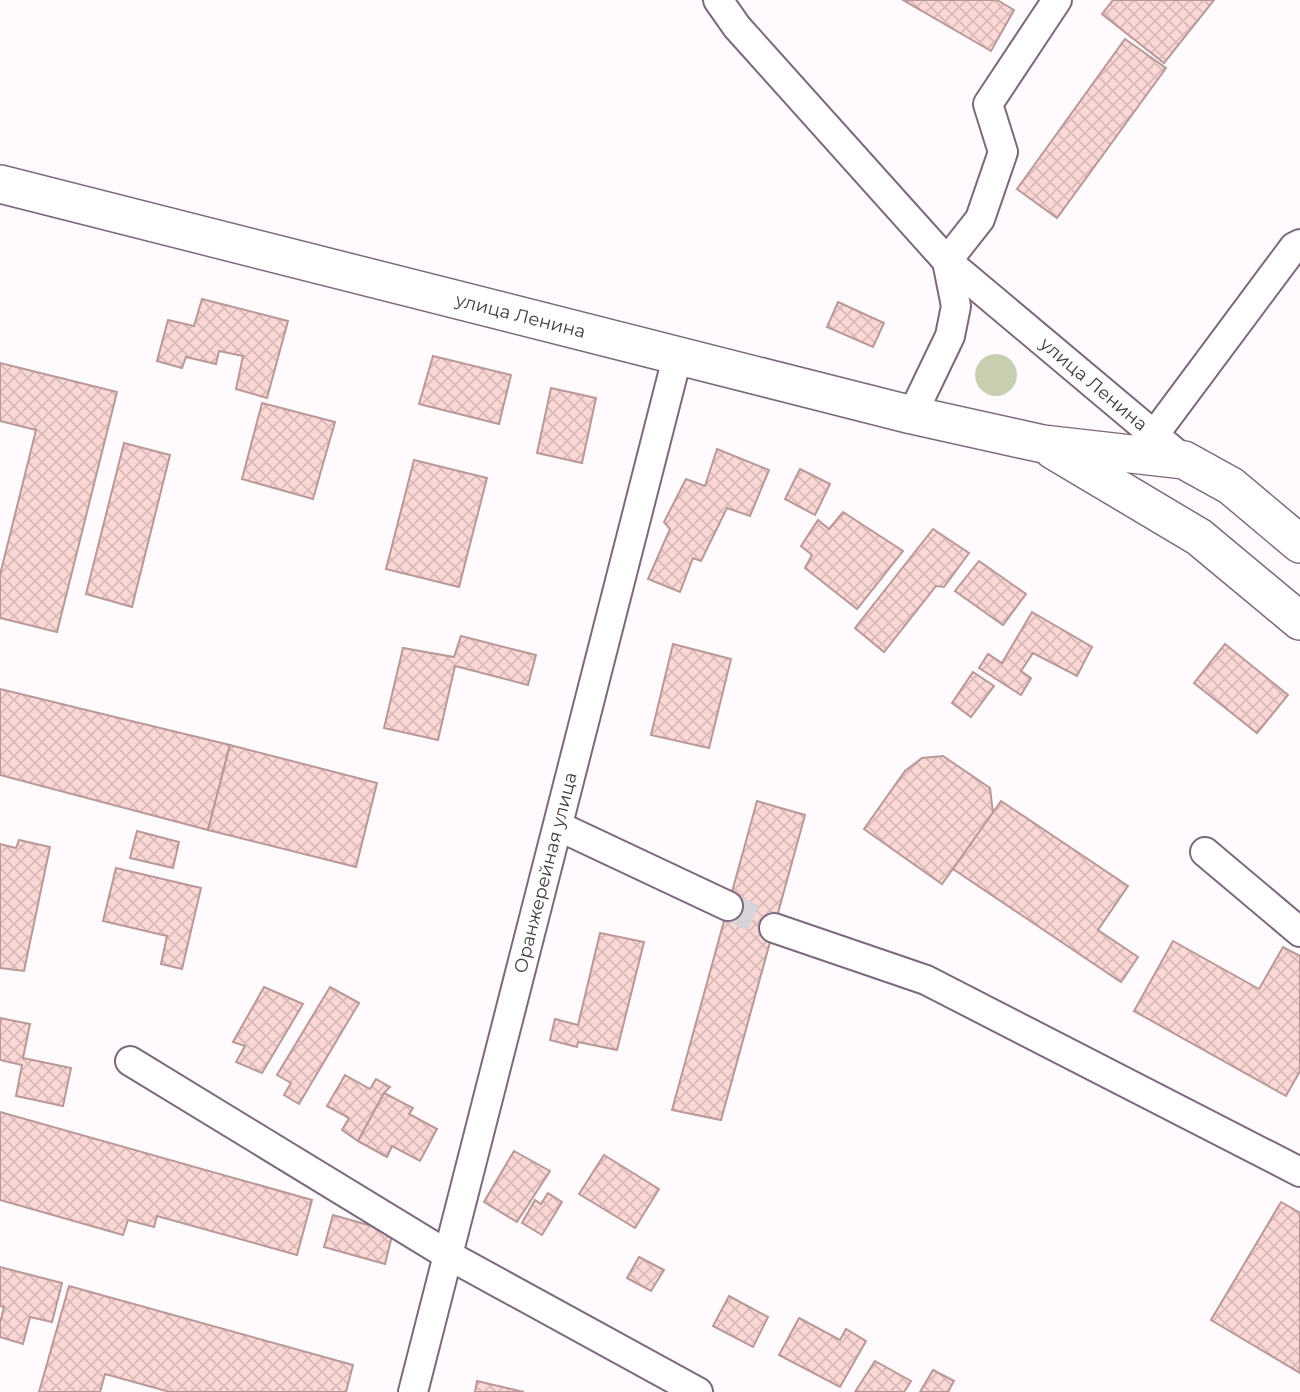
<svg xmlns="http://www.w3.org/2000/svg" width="1300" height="1392" font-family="Montserrat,sans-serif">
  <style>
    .grass { fill: #c8cfb0 }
    .building { fill: url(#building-cross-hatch); stroke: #b99997; stroke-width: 2 }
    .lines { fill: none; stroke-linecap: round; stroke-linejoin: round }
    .minor-tunnel { stroke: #d8d3d8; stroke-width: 28; stroke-dasharray: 28 14; stroke-linecap: butt }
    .minor-casing { stroke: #7c697d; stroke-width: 32 }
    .major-casing { stroke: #7c697d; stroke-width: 40 }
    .minor { stroke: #fff; stroke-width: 28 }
    .major { stroke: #fff; stroke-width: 37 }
    .labels { text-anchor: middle; stroke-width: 5; stroke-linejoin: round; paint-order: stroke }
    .street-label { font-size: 18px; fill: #423942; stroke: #fff }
  </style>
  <defs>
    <pattern id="building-cross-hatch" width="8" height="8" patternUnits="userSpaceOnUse" patternTransform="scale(1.75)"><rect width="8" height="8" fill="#fbd8d6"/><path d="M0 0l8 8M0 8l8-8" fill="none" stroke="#d8bab9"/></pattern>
  </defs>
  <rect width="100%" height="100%" fill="#fefafe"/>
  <circle class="grass" cx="996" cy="375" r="21"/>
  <g class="building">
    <polygon points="903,0 997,0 1014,10 991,51"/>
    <polygon points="1113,0 1214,0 1164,63 1102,14"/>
    <polygon points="1125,39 1166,68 1057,218 1017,189"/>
    <polygon points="202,299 288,321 267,398 236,389 243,356 219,351 216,364 186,357 182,368 157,361 168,320 194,326"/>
    <polygon points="838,302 884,323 873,347 827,327"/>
    <polygon points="433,356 511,375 499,424 419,404"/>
    <polygon points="0,363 117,392 57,632 0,618 0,575 36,430 0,421"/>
    <polygon points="551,388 596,398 582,463 537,453"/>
    <polygon points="262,403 335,422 313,499 242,479"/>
    <polygon points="124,443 170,455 132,607 86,594"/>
    <polygon points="717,449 769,470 750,516 727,508 701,561 693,558 680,592 648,579 670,529 664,522 686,479 705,486"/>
    <polygon points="414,460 487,478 459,587 386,569"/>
    <polygon points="800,469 830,484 815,515 785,499"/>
    <polygon points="843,512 903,551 857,609 805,568 812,555 801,546 818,520 829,529"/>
    <polygon points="933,529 969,553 944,587 936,586 884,652 855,628"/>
    <polygon points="979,561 1026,594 1003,625 955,591"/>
    <polygon points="1032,612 1092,647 1077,676 1033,653 1021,671 1031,678 1021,695 979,668 988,654 1002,663"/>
    <polygon points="461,636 536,655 528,685 455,666 438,740 384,728 403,648 454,657"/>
    <polygon points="673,644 731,659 709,748 651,735"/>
    <polygon points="1225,644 1288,695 1257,733 1194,683"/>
    <polygon points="973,672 994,686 971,717 952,703"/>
    <polygon points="0,689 230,745 208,830 0,775"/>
    <polygon points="230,745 377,783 356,867 208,830"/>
    <polygon points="943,756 990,788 993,813 942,884 864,829 905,771 922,758"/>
    <polygon points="757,801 805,815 721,1120 672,1110"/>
    <polygon points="1001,801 1128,886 1098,930 1138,957 1121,982 953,869"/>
    <polygon points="137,831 179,842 173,868 130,858"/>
    <polygon points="19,840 50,847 24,971 0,968 0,844 16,848"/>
    <polygon points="116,868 201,888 182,969 161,964 167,936 103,921"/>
    <polygon points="600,933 644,942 617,1050 578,1042 577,1047 550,1040 555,1019 578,1025"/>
    <polygon points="1173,941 1259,989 1283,947 1300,956 1300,1071 1286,1096 1134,1011"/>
    <polygon points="264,987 303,1004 262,1073 236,1062 245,1046 233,1042"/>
    <polygon points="330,987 359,1003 299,1104 284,1095 291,1083 277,1075"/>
    <polygon points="0,1018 30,1024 23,1058 71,1068 63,1106 16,1096 22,1065 0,1060"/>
    <polygon points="345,1075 370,1089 376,1079 390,1087 384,1093 358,1141 342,1130 349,1118 327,1106"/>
    <polygon points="384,1093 413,1108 409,1114 437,1129 420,1161 392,1146 387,1157 358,1141"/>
    <polygon points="0,1112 312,1200 297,1255 157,1216 154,1227 128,1220 123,1235 0,1200"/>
    <polygon points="514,1151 550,1171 517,1222 484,1202"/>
    <polygon points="604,1155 659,1189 635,1228 579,1194"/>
    <polygon points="548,1193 562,1202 542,1235 522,1223 535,1200 541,1204"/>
    <polygon points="1281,1202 1300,1213 1300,1373 1211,1320"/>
    <polygon points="333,1215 393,1232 385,1264 324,1247"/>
    <polygon points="639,1257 664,1270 651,1291 627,1278"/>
    <polygon points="0,1267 62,1283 52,1322 30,1317 23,1344 0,1337 0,1323 4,1307 0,1306"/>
    <polygon points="69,1286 353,1365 346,1392 170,1392 105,1374 100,1392 39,1392"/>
    <polygon points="729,1296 768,1317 753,1347 713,1326"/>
    <polygon points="799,1318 840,1340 846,1329 866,1341 840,1387 779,1355"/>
    <polygon points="875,1361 911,1381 904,1392 855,1392"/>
    <polygon points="933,1370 954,1381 948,1392 920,1392"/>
    <polygon points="477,1381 524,1392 475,1392"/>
  </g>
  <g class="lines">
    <polyline class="minor-tunnel" points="728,906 774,928"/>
    <defs>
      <g id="minor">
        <path id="s1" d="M718 0 737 27 947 261 1184 460"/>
        <polyline points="947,261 980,219 1003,152 988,104 1057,0"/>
        <polyline points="912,415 950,336 956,306 947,261"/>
        <polyline points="1154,435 1294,247 1300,244"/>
        <polyline points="558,826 728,906"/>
        <polyline points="1205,852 1300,932"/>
        <polyline points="774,928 926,980 1300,1172"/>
        <polyline points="130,1061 448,1255 698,1392"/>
        <path id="s2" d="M413 1392 678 354"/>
      </g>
      <g id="major">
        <path id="s3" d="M0 184 912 415 1043 444 1184 460 1231 486 1300 544"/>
        <polyline points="1053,450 1199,537 1300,621"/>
      </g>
    </defs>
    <use href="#minor" class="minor-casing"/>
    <use href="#major" class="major-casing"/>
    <use href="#minor" class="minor"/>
    <use href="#major" class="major"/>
  </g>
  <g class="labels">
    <g class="street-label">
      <text dy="6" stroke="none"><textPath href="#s3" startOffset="537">улица Ленина</textPath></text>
      <text dy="6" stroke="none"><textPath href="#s1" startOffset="539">улица Ленина</textPath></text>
      <text dy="6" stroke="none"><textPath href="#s2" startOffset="536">Оранжерейная улица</textPath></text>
    </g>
  </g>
</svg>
